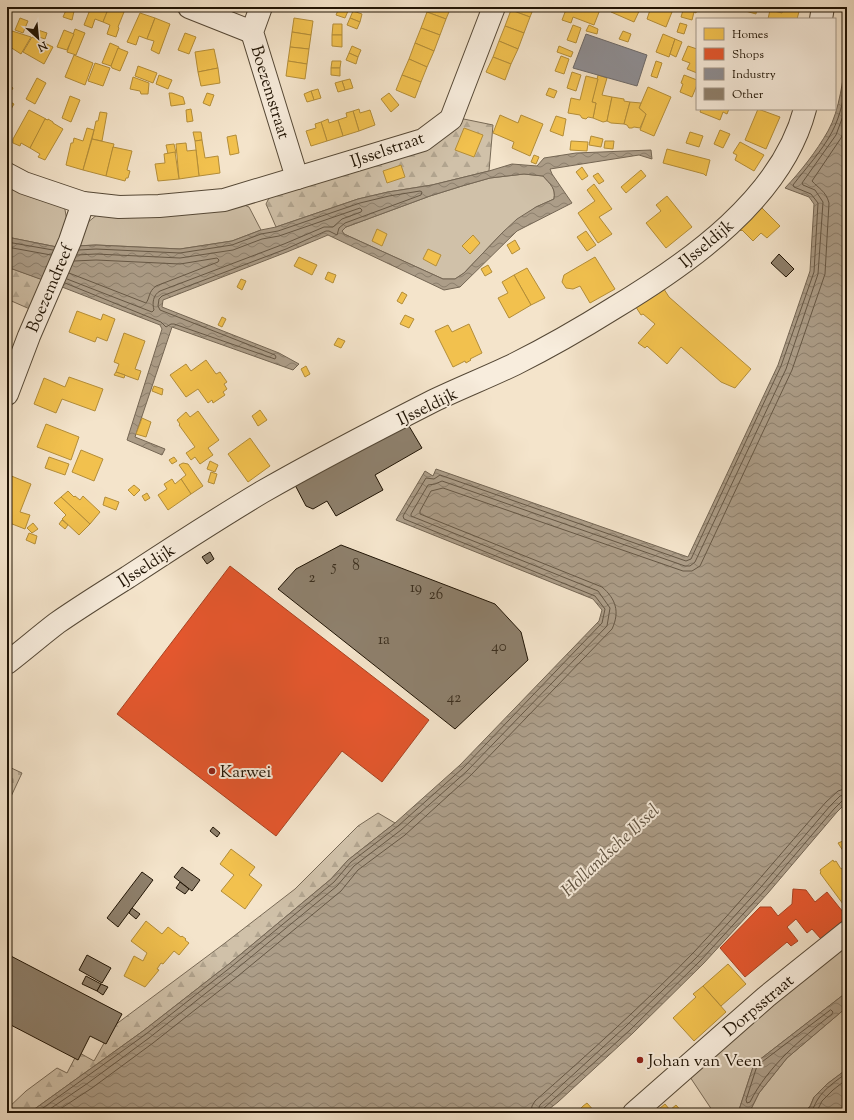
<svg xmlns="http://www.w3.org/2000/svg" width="854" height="1120" font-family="'Sorts Mill Goudy',serif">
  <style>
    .green { fill: #d0c1a9; stroke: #786a57 }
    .forest { fill: url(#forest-firs); stroke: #786a57 }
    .cemetery { fill: url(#cemetery-stones); stroke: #786a57 }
    .water { fill: url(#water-waves); stroke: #746654; fill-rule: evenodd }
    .homes { fill: #f2c14e; stroke: #b38d38 }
    .shops { fill: #e4572e; stroke: #a94322 }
    .industry { fill: #8d8d92; stroke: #6c6968 }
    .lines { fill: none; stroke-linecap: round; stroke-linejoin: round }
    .shore { stroke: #665846; stroke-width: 1 }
    .building { fill: #8e806c; stroke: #201405 }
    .minor-casing { stroke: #554836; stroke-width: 24 }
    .minor { stroke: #f8eddd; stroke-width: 22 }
    .poi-dot { fill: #8f2418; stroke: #f8eddd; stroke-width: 1.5 }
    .labels { text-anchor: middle; stroke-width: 4; stroke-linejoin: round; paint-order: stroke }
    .number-label { font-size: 15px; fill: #3c2f1f }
    .street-label { font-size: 17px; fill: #201405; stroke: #f8eddd }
    .poi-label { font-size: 17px; fill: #201405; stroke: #f8eddd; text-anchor: start }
    .water-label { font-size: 18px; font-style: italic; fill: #5f5240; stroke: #f8eddd }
  </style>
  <defs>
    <pattern id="forest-firs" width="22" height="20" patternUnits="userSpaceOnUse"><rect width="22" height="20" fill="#d0c1a9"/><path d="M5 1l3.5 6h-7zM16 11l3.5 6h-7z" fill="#b2a590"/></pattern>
    <pattern id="cemetery-stones" width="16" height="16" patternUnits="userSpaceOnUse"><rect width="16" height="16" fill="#d0c1a9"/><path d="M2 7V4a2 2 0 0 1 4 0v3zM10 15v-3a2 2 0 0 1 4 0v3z" fill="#b2a590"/></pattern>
    <pattern id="water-waves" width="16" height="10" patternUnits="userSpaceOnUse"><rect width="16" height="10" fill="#ac9d88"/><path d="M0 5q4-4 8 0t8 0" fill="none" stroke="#8c7f6d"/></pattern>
  </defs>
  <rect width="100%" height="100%" fill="#f4e4cb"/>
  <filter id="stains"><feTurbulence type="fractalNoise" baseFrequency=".005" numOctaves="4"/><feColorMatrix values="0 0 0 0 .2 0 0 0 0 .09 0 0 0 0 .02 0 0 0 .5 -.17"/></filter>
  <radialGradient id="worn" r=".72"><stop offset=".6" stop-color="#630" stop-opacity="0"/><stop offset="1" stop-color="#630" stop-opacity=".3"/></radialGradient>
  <g class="green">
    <path d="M524 174 543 176C550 184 556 188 554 199L536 207 503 232 464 273 455 279H443L344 234 342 231 346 227 430 196 462 186 490 178Z"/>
    <polygon points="7,181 64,204 67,221 57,247 7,237"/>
    <polygon points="242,204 249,207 261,230 232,241 180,249 96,245 76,246 87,223 98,214 105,216 181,215"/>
    <polygon points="847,945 847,992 754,1064 738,1113 714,1113 690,1077 824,962"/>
    <polygon points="847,1007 847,1069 827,1084 814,1097 810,1106 803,1113 749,1113 759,1093 787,1058"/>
  </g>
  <g class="forest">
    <polygon points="454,117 493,125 489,171 432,185 388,192 358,199 276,227 266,204 270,196"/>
    <polygon points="7,267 44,280 32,310 7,299"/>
    <polygon points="378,813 395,823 348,860 331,879 229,964 143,1031 29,1113 7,1113 7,1109 26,1091 57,1068 67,1073 78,1052 94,1061 112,1029 111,1028 225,943 295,889 358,826"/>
  </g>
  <polygon class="cemetery" points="7,766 22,773 7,805"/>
  <g class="water">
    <path d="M847 53V802L837 812 768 893 704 963 633 1033 558 1102 544 1113H29L143 1031 229 964 331 879 348 860 395 823 460 765 599 621 602 610 593 599 396 520 425 471 433 476 436 469 688 557 778 365 810 271 814 204 809 197 785 188C801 171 816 152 828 131 840 110 843 77 847 53Z"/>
    <path d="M651 150 652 159 639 155 550 169 552 174 572 203 517 231 460 287 444 290 328 235 287 252 163 300 162 307 279 353 299 364 293 370 172 327 135 437 165 449 162 455 127 440 162 329 160 325 62 287 7 267V237L57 247 96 245 180 249 232 241 261 230 276 227 358 199 388 192 432 185 489 171 512 164 537 166 544 158 576 153ZM524 174 543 176C550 184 556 188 554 199L536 207 517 219 503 232 464 273 455 279H443L344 234 342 231 346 227 430 196 462 186 490 178Z"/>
    <polygon points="847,992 847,1007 787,1058 759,1093 749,1113 738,1113 754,1064"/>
    <polygon points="847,1069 847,1113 803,1113 810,1107 814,1097 827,1084"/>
  </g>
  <g class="homes">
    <polygon points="65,7 75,7 72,20 63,17 67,8"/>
    <polygon points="91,7 109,7 103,22 95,19 92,28 84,25"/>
    <polygon points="109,7 126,7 118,27 119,28 116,37 107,34 110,25 103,22"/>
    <polygon points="297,7 310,7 308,11"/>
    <polygon points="429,7 451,7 446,19 427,12"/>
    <polygon points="512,7 534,7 530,17 511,10"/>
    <polygon points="567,7 601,7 594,25 573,17 571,23 562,20"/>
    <polygon points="613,7 641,7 634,22 611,12"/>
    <polygon points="651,7 674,7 666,27 647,19"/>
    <polygon points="684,7 697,7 696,13 694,12 692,20 681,17"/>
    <polygon points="743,7 757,7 756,14 742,10"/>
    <polygon points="783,7 800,8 797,19 767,19 768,19 770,10 782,13"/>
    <polygon points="339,8 348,11 345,18 336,15"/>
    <polygon points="511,10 530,17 524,33 505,26"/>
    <polygon points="353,11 362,14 360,22 350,18"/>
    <polygon points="427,12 446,19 440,35 421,28"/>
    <polygon points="140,13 155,18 147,39 139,36 136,45 127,42"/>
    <polygon points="20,18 28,21 23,33 15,30"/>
    <polygon points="155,18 170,24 159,54 151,50 154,41 147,39"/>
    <polygon points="294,18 313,21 311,35 292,32"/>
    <polygon points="350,18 360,22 357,29 347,25"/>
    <polygon points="680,23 687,25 684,34 677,32"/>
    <polygon points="333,24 342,24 342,35 332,35"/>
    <polygon points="573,25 581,28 576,43 567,40"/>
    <polygon points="589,25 598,29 597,34 586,31"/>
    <polygon points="505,26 524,33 518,49 499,41"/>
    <polygon points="421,28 440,35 434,51 415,43"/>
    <polygon points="75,29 85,33 76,55 67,52"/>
    <polygon points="9,30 31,37 21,54 7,45 7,34"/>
    <polygon points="38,30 47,33 45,39 36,36"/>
    <polygon points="64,30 74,34 67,50 57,47"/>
    <polygon points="623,31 631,34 628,42 619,39"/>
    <polygon points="292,32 311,35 309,49 290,47"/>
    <polygon points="185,33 196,37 189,54 178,50"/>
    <polygon points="663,34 675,39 669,57 656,52"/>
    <polygon points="332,35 342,35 342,47 332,46"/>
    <polygon points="32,37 53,47 44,64 23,52"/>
    <polygon points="675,39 682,42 676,57 670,54"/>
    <polygon points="499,41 518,49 511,64 493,57"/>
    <polygon points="110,43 119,47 111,66 102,63"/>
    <polygon points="415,43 434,51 427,67 409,59"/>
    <polygon points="352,46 361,50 358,57 349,53"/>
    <polygon points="559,46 573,52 571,57 557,52"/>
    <polygon points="688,46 697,49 697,73 687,69 690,63 682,60"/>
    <polygon points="290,47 309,49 307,64 288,61"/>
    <polygon points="118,48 128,52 120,71 112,68 111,66"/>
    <polygon points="214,49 218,68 198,72 195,52"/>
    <polygon points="349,53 358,57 356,64 346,60"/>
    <polygon points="74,55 93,63 85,85 65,77"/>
    <polygon points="561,56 569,59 564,74 555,71"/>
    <polygon points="493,57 511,64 505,80 486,72"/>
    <polygon points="409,59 427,67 421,82 402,75"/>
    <polygon points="288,61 307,64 305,79 286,76"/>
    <polygon points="332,61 341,61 340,68 331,68"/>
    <polygon points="656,61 662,63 657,78 651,76"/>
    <polygon points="95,63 110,68 103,86 88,81"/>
    <polygon points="138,66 157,73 153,83 135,76"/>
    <polygon points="218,68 220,83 201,86 198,72"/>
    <polygon points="331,68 340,68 340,76 331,75"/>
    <polygon points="572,72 581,75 576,91 567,88"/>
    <polygon points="159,75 172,80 168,89 156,84"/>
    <polygon points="402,75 421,82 415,98 396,90"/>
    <polygon points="598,75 607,78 602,95 612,97 607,121 603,122 593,118 596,103 592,102"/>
    <polygon points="684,75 697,80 697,85 692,97 680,92 683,84 681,83"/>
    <polygon points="586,76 598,79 592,102 596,103 593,118 588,117 586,119 582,118 580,115 568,113 571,98 580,100"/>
    <polygon points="133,77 149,83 148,94 141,94 140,91 130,89"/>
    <polygon points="37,78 46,83 35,104 26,99"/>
    <polygon points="350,79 353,88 345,90 342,81"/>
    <polygon points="342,81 345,90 338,92 335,83"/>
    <polygon points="7,84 13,88 7,98"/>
    <polygon points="648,87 671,97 654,136 640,130 646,114 639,108"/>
    <polygon points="549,88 557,91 554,98 546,95"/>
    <polygon points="318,89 321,98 314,100 311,91"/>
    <polygon points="311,91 314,100 307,102 304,94"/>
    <polygon points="169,93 172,93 183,97 185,104 171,106"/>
    <polygon points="207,93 214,95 210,106 203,103"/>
    <polygon points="389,93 399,105 391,112 381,99"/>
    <polygon points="70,96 80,100 71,122 62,118"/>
    <polygon points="612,97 624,99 624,101 630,102 624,124 611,123 607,121"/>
    <polygon points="7,100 14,104 7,116"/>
    <polygon points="630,102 641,103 639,108 646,114 640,128 634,127 632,128 629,128 627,125 624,124"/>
    <polygon points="191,109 193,121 187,122 186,110"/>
    <polygon points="359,109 360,113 370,110 375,125 359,131 353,111"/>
    <polygon points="701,109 729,109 727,114 723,112 720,120 700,112"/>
    <polygon points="758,109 780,117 766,149 745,140"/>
    <polygon points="29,110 46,119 30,148 21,143 20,146 13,143 13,139"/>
    <polygon points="353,111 359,131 343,136 338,120 347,117 346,113"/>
    <polygon points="100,112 107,113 102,141 92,139 96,121 98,121"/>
    <polygon points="500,115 518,123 521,115 543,124 530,156 512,148 514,142 493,133"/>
    <polygon points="556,116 566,119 563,136 550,131"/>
    <polygon points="45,119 48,120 48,119 53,122 53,123 63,129 45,160 38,157 40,154 30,148"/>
    <polygon points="328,119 329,123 338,120 343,136 327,141 321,122"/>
    <polygon points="321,122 327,141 311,146 306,131 316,128 315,124"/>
    <polygon points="87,128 94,130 83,170 66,165 71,143 73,143 74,138 83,141"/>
    <polygon points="464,128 483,135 474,157 455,150"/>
    <polygon points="720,130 730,134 723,148 714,144"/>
    <polygon points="193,132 201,132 202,140 195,141"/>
    <polygon points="690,132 703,136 699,147 686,143"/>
    <polygon points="236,135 239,153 230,155 227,137"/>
    <polygon points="591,136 603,139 601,147 589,145"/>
    <polygon points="92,139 114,144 106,176 83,170"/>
    <polygon points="202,140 205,158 218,156 220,173 199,176 195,141"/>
    <polygon points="571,141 588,142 587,151 570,150"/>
    <polygon points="605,141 614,141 613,149 604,148"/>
    <polygon points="740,142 764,155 754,171 735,160 737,155 733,153"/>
    <polygon points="186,143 187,151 196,150 199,176 179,179 176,144"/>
    <polygon points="174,144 176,153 168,154 166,145"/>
    <polygon points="113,147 132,151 127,170 130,171 128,178 126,178 125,181 106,176"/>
    <polygon points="667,149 710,160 706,176 704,174 663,163"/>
    <polygon points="175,152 179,179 158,181 155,164 165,163 164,154"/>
    <polygon points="534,155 539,157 536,164 531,162"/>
    <polygon points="401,165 405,177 387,183 383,171"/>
    <polygon points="582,167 588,176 582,180 576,172"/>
    <polygon points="641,170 646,176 626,193 621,187"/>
    <polygon points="598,173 604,181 599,184 593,176"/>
    <polygon points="594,184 612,209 599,217 612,234 598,243 578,213 595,201 587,190"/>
    <polygon points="667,196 692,227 666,248 646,223 661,211 656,205"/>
    <polygon points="759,205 780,226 767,238 761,233 753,241 742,230 741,231 740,230"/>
    <polygon points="377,229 387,234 382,246 372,241"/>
    <polygon points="586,231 596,245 587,251 577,237"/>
    <polygon points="473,235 480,243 470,254 462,246"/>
    <polygon points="515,240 520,249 512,254 507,245"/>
    <polygon points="428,249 441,255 436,266 423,259"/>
    <polygon points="299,257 317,265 312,275 294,266"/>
    <polygon points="595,257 615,289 590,303 580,286 573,289 566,288 562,282 564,275"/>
    <polygon points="488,265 492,272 485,276 481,269"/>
    <polygon points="527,268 545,298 531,305 514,275"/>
    <polygon points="328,272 336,275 333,283 325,279"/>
    <polygon points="514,275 531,305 509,318 498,298 508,293 502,282"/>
    <polygon points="241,279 246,281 242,290 237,287"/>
    <polygon points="662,286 669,297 751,369 735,388 721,382 681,347 667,364 647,346 645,348 638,343 655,324 643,314 641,315 634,304"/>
    <polygon points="402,292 407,295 402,304 397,301"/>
    <polygon points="77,311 101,320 103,314 115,319 107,341 97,337 95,342 69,332"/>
    <polygon points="405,315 414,319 409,328 400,324"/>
    <polygon points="222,317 226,319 222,327 218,325"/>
    <polygon points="469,324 482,353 470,359 471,360 466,363 465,361 453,367 435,331 448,325 452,332"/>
    <polygon points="124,333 145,341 135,369 141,371 138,380 116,372 119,364 114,362"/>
    <polygon points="338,338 345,341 341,348 334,345"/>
    <polygon points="206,360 216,374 220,372 227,382 224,384 227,389 223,392 225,395 213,403 212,400 208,403 198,389 186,397 170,375 186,364 191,371"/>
    <polygon points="306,366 310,374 305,377 301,369"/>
    <polygon points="116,372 125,375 124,378 114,375"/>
    <polygon points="69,377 103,389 95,411 62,399 56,413 34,404 44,378 65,387"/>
    <polygon points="154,386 163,389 162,395 152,391"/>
    <polygon points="260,410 267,420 258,426 252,416"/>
    <polygon points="198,411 219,440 208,448 213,455 200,464 195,457 191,460 186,453 195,447 179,425 180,424 177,420 186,412 190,417"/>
    <polygon points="142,418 151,422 146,437 136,434"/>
    <polygon points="46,424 79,437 71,460 37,447"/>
    <polygon points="250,438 270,466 248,482 228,454"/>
    <polygon points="81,450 103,459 94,481 72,472"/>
    <polygon points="49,457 69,464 65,475 45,468"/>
    <polygon points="174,457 177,461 172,464 169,460"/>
    <polygon points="210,461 218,465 215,472 207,469"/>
    <polygon points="183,463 188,464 203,486 191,494 181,479 186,475 179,465"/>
    <polygon points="211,472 217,474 214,484 208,482"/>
    <polygon points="9,475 31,484 20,512 30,515 25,529 7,522 7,480"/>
    <polygon points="172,479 175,484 181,479 191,494 168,510 158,495 167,489 164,484"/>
    <polygon points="134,485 140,490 134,496 128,490"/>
    <polygon points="68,491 74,497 75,496 80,500 83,496 100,512 90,524 61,497"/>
    <polygon points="147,493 150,498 145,501 142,496"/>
    <polygon points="61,497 90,524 79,535 62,519 66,515 54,503"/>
    <polygon points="105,497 119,502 116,510 103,505"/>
    <polygon points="62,520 68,525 65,529 59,524"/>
    <polygon points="33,523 38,529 32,533 27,528"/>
    <polygon points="29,533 37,536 35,544 26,540"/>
    <polygon points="843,841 847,849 847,857 838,843"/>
    <polygon points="231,849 255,867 249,875 262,885 245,909 221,891 234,875 220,864"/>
    <polygon points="833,860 834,862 836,861 841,869 847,865 847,907 846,908 820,873 821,872 820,870"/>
    <polygon points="146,921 162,934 168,927 181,937 182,936 186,939 185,940 189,943 179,955 174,951 163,964 161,963 157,969 159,970 145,987 124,976 134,956 143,961 147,953 131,941"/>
    <polygon points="728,964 746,984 721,1006 703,986"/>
    <polygon points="703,986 726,1012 694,1041 673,1018 696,997 693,994"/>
    <polygon points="587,1103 596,1113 576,1113 583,1106"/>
    <polygon points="665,1104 670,1110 676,1105 683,1113 654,1113"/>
  </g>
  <g class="shops">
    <polygon points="230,566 429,720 382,782 342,751 276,836 117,714"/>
    <polygon points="793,889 806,890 815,902 827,892 847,917 821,939 812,929 807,933 796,919 787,927 798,941 791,946 787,942 745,977 720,948 760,907 771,907 778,916 792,904"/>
  </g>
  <polygon class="industry" points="586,34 647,55 637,86 573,68"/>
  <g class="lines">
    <g class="shore">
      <polyline points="7,242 53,250"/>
      <polyline points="7,247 51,255"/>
      <path d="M69 273 146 303C150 298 148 292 156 286L218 262 219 260 217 258 180 264 96 260 74 261"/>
      <path d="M67 279 152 312 154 310C152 303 153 295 160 291L284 244 324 227H333L342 219 361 212 362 210 360 208 279 236 262 239 233 250 180 258 96 254 77 255"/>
      <polyline points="65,283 161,322 166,327 171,324 174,324 275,359 276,357 275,355 160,310 158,306 159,299 162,296 286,249 326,231 329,231 337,235 339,228 345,223 421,195 422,192 420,191 389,196 360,203 278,231 261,234 232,245 180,253 96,249 79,250"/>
      <path d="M831 1010 833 1012 832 1014C801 1039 768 1066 750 1102L747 1103 746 1100 757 1066Z"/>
      <path d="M36 1113 146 1034 231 967 334 882 351 862 398 826 463 768 602 623 605 609 595 596 404 519 403 516 426 478 434 479 440 475 686 561 691 559 781 366 814 272 818 203 811 194 794 187 793 185C806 168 822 151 832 132 841 115 844 96 847 78"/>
      <polyline points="44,1113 88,1083 149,1038 234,971 337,886 354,866 401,830 467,771 607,626 610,608 598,591 411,516 411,514 428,485 435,484 442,481 685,566 690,566 695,562 786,369 818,274 823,202 815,190 803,185 802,183 836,135 847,105"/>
      <path d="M54 1113 92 1088 153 1043 238 976 341 891 358 870 405 835 471 775 612 629C620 612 616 599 602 587L420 514V511L431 491 443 488 683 571H692L700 566 792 370 825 274 829 203C826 191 818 188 812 181L841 138 847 123"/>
      <path d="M531 1113 532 1106 535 1101C589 1053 644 1004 694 952 740 903 782 852 826 802L838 791 847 788"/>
      <polyline points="537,1113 540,1105 626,1026 697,957 761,887 830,806 840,796 847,794"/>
      <polyline points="542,1113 544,1108 630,1030 701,960 765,890 834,809 843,800 847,800"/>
      <path d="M809 1113C814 1109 814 1105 818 1099 824 1089 837 1080 847 1073"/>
      <polyline points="816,1113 822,1101 833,1090 847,1079"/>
    </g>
  </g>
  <g class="building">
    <polygon points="779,254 794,269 786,277 771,263"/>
    <polygon points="406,421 422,448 375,475 383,490 336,516 327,501 313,509 306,506 295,485"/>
    <polygon points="341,545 495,604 521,632 528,660 455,729 278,589 296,569"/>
    <polygon points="210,552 214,559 207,564 202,557"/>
    <polygon points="213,827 220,833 217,837 210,831"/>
    <polygon points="182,867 200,880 192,891 174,877"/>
    <polygon points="142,872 153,880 118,927 107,918"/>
    <polygon points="180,882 189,889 185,894 176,888"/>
    <polygon points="132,908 140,914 136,919 129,913"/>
    <polygon points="7,954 122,1014 106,1044 90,1036 78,1060 7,1023"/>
    <polygon points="87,955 111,968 102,983 79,970"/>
    <polygon points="86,976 101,984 97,991 82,984"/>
    <polygon points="101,984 108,987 103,995 97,991"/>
  </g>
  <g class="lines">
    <defs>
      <g id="minor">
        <polyline points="189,7 252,32"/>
        <polyline points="261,7 252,32 297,178"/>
        <polyline points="821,19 823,7"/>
        <polyline points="7,174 24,183 83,203 119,207 159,206 224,200 423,140 451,119 494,7"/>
        <polyline points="7,394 29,336 70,241 83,203"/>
        <path d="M7 663C24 650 40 636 57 623 80 607 104 592 128 577 172 548 217 519 262 492 318 460 376 430 433 401 460 388 488 377 515 364 549 347 582 328 614 308 689 263 782 198 805 109"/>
        <polyline points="634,1113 766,997 847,932"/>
      </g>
    </defs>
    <use href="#minor" class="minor-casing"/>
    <use href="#minor" class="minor"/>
  </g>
  <g class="poi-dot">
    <circle cx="212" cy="771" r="4"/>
    <circle cx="640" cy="1060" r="4"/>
  </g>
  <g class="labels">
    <g class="number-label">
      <text x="356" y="570">8</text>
      <text x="334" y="571">5</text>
      <text x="312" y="582">2</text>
      <text x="416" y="592">19</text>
      <text x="436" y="599">26</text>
      <text x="384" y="644">1a</text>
      <text x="499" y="651">40</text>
      <text x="454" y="702">42</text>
    </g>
    <g class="street-label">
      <text transform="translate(271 92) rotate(73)" y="6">Boezemstraat</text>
      <text transform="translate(387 149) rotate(-19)" y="6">IJsselstraat</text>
      <text transform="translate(706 243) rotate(-40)" y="6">IJsseldijk</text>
      <text transform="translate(49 288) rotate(-67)" y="6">Boezemdreef</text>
      <text transform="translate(427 406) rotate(-26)" y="6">IJsseldijk</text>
      <text transform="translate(146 565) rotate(-33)" y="6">IJsseldijk</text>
      <text transform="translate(758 1005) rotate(-40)" y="6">Dorpsstraat</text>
    </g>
    <g class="poi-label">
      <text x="220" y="777">Karwei</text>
      <text x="648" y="1066">Johan van Veen</text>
    </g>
    <g class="water-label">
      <text transform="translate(610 850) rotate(-43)" y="6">Hollandsche IJssel</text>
    </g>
  </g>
  <rect width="854" height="1120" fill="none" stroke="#f4e4cb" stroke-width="24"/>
  <rect x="8" y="8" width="838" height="1104" fill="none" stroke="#201405" stroke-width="2"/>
  <rect x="12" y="12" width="830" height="1096" fill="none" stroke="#201405"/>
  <rect x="696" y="18" width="140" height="92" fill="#f8eddd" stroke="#a29687"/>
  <rect x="704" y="28" width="20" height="12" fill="#f2c14e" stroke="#a29687"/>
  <text x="732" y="38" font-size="12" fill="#201405">Homes</text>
  <rect x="704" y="48" width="20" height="12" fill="#e4572e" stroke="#a29687"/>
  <text x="732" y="58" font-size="12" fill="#201405">Shops</text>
  <rect x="704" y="68" width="20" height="12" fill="#8d8d92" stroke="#a29687"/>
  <text x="732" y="78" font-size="12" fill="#201405">Industry</text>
  <rect x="704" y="88" width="20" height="12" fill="#8e806c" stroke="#a29687"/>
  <text x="732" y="98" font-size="12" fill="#201405">Other</text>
  <g transform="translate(38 38) rotate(153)" stroke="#f8eddd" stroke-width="3" paint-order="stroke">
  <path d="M0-3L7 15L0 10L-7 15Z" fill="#201405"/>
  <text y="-6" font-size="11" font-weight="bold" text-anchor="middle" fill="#201405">N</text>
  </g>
  <rect width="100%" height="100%" filter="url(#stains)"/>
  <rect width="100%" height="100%" fill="url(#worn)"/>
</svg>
